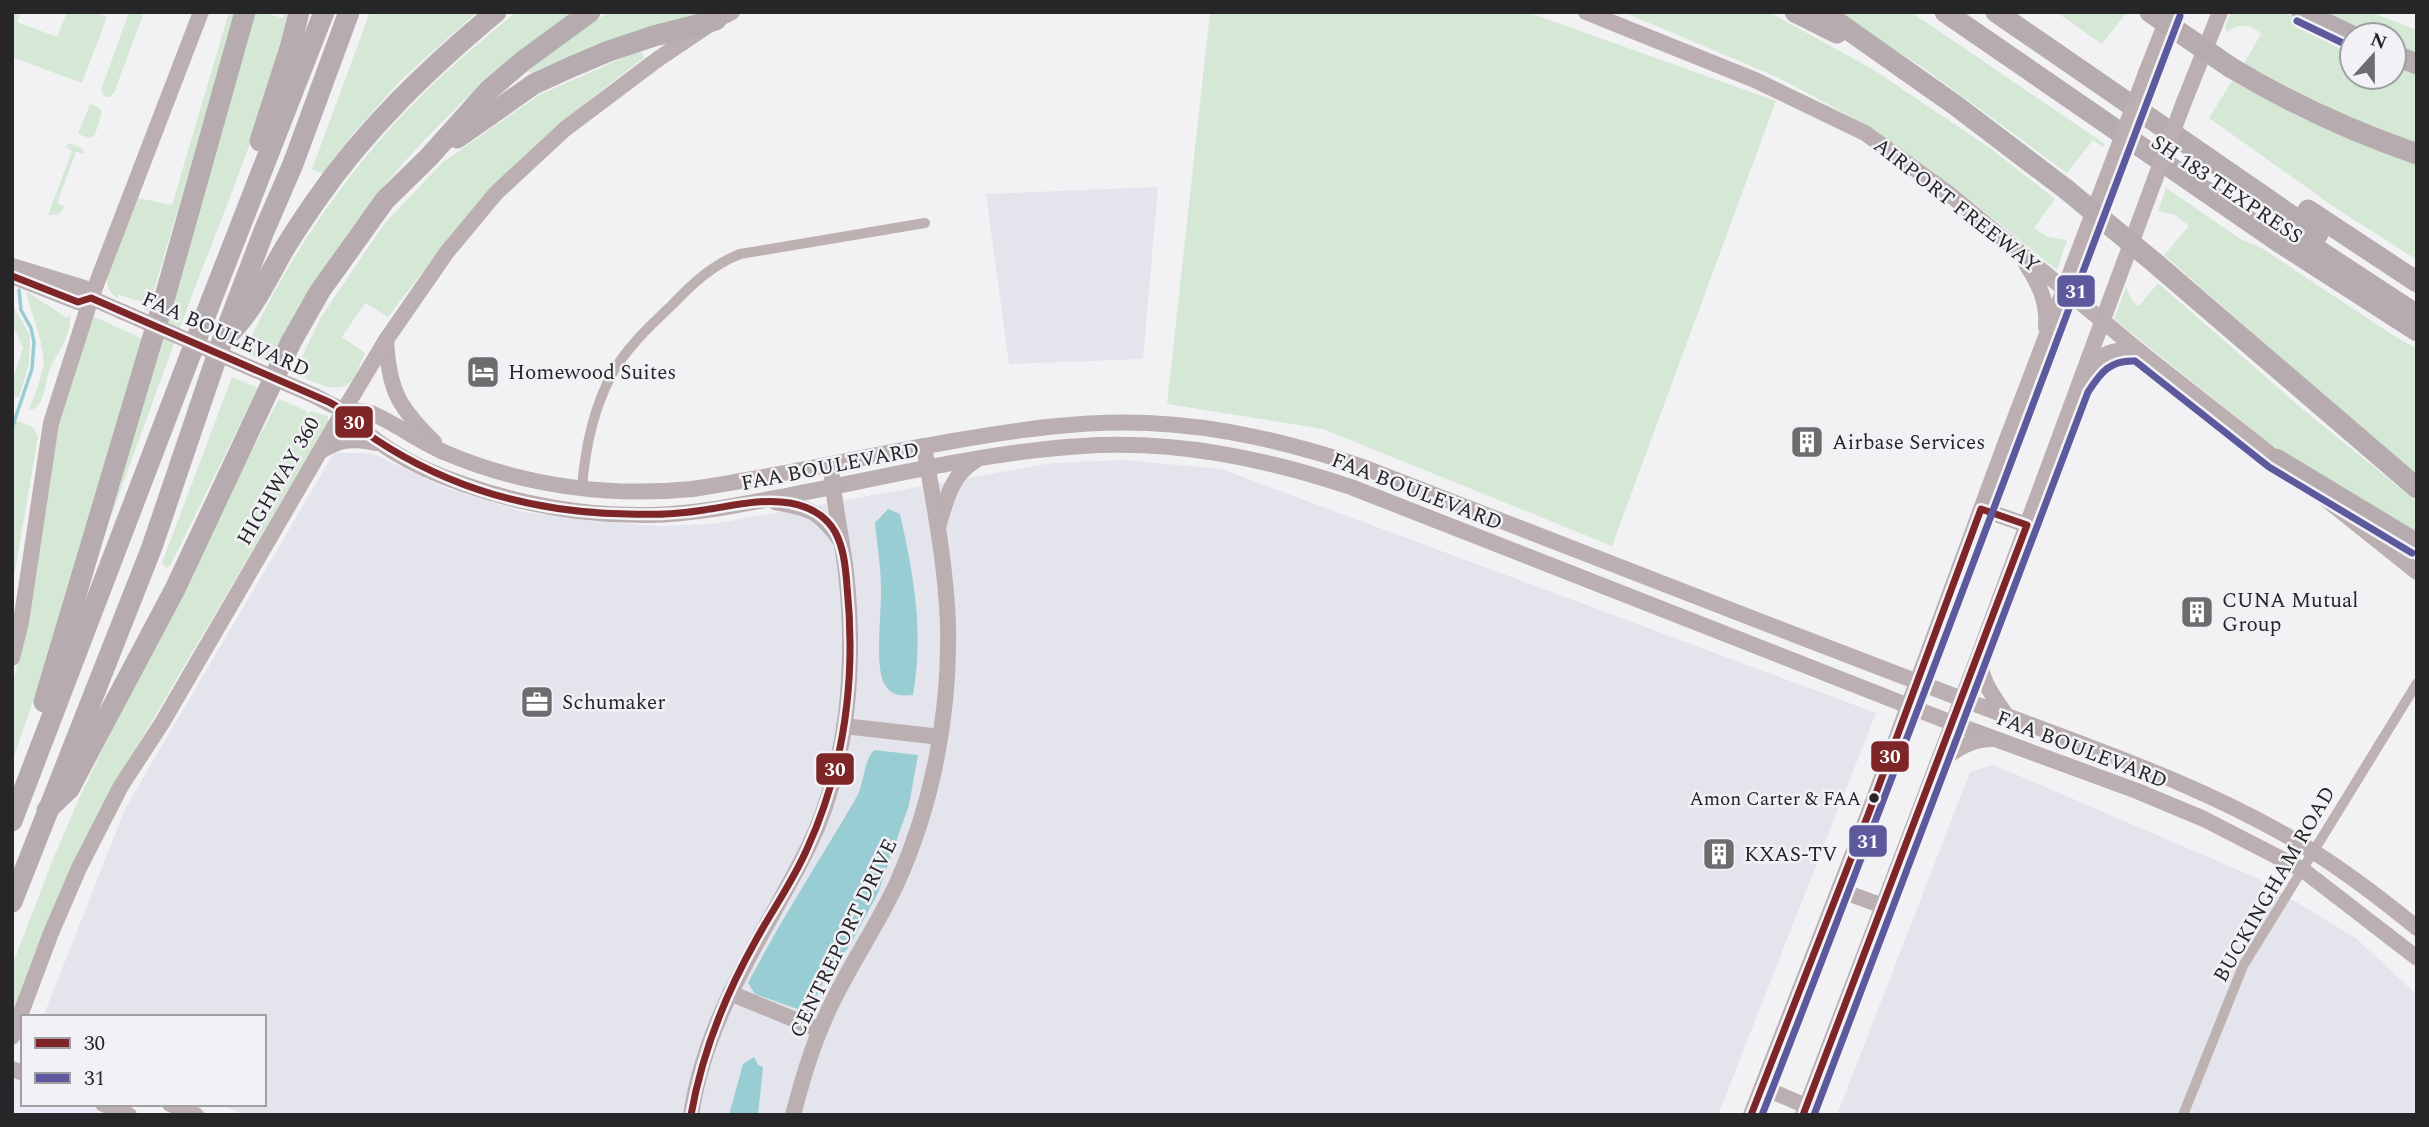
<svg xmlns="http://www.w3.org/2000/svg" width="2429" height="1127" font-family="Spectral,serif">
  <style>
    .commercial { fill: #ecebf8 }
    .built { fill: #e3e4ec }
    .green { fill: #d5e8d5 }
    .water { fill: #98cdd3 }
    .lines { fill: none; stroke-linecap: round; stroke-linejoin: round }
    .stream { stroke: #98cdd3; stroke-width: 3.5 }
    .street { stroke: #bdb1b2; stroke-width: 10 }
    .secondary { stroke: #bbafb1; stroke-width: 16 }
    .highway { stroke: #b6acaf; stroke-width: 21 }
    .secondary-bridge { stroke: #bbafb1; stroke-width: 16 }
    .highway-bridge { stroke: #b6acaf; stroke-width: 21 }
    .bus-1-casing { stroke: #f1f1f6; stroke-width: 12 }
    .bus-2-casing { stroke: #f1f1f6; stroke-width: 12 }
    .bus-1 { stroke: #7d2527; stroke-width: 7 }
    .bus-2 { stroke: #5c599d; stroke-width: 7 }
    .bus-dot { fill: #262628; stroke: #f1f1f6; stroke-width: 2.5 }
    .labels { text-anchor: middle; stroke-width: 5; stroke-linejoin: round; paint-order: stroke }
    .bus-label { font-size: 19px; fill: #262628; stroke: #f1f1f6; text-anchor: end }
    .street-label { font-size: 21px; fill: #262628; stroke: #f1f1f6 }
    .poi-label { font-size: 21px; fill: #262628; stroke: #f1f1f6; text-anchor: start }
    .line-badge { stroke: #f1f1f6; stroke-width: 2.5 }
    .badge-label { font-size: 19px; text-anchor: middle; font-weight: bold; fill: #fff }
  </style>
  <rect width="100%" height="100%" fill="#f2f2f5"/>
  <polygon class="commercial" points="17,1078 23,1080 23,1104 86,1104 113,1115 12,1115 12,1090"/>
  <g class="built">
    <polygon points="1158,187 1143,359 1009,364 986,194"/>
    <polygon points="334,453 371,453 446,488 524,512 593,521 661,526 713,524 1052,463 1123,460 1221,469 1876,713 1718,1115 244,1115 219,1104 264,1104 264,1017 43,1017 126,807"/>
    <polygon points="1994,765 2257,878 2357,939 2417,995 2417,1115 1837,1115 1970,772"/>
  </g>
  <g class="green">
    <polygon points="12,12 20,14 17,22 57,37 67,12 95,12 107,17 82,83 12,57"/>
    <polygon points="129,12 144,12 114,93 109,97 105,97 101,90"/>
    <path d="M229 12H235L225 48 148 311 143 308V302L118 295 117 298C110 293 107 287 107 279 107 265 131 214 138 198L172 205Z"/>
    <path d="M251 12H261L283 18 284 12H287C269 106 230 196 196 285 163 372 132 461 99 549Z"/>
    <polygon points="370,12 477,12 401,80 351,136 323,174 312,169"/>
    <path d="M516 12H577C481 74 391 165 329 261 307 294 290 329 271 364L244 352C288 256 351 164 427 90 456 62 486 37 516 12Z"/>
    <polygon points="608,12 703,12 535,78 528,70"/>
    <polygon points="1210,12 1527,12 1776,101 1612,546 1323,429 1167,404"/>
    <polygon points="1623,12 1769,12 1874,70 1990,148 2055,199 2034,228 2048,237 2067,240 2057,270 1947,182 1861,122 1777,77"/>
    <polygon points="1836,12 1911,12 2105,144 2103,147 2093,140 2067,173 1925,69"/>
    <polygon points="2056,12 2127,12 2102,44"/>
    <path d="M2231 12H2285L2352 44V77H2394V62L2417 71V143C2356 122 2300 94 2244 63L2261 34C2249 23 2240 23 2227 32L2225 27Z"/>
    <polygon points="2321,12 2370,12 2417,30 2417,54 2394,44 2394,35 2372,35"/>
    <path d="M641 50 644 58C585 102 527 148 478 203 446 239 418 279 388 317L365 303 342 337 365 353C361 361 358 372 353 379 338 398 310 380 294 373L321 317 384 224 443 162 539 95Z"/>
    <polygon points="2232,81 2301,118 2417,165 2417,260 2334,207 2209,118"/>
    <polygon points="90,104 98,107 102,112 95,135 89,138 78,134"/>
    <path d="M70 143 83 149 85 154 76 152 57 203 64 206C63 213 55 216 48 215L72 151 65 147Z"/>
    <polygon points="2166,188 2242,240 2260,247 2388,332 2417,349 2417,477 2164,255 2189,226 2175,215 2158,211"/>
    <polygon points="2158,283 2300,407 2417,502 2417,540 2269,443 2114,319 2126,287 2133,302 2139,306"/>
    <path d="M26 291 64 316 68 318 70 313C73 334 58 351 50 369 45 379 46 396 38 405 35 409 34 409 29 410 34 396 40 382 43 367 47 350 30 311 26 291Z"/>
    <polygon points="12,304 30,335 29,364 19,397 12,396 12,383 23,348 12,323"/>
    <polygon points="93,316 143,339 53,643 12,762 12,686 23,643 56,432"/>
    <polygon points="232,377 258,388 170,566 166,568 162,563"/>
    <polygon points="279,399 305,410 308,414 311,411 328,416 328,422 116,782 12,1016 12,966 53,859 81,794 198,553"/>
    <polygon points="12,419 33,427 38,437 12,589"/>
  </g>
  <g class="water">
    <path d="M888 509 900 514C914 576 924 632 913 695 901 696 892 696 885 685 874 668 882 609 881 588 881 566 877 544 875 523Z"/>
    <path d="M874 750 918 755 909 805 878 893 851 943 820 988 809 1013 755 994 748 983C781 920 819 861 855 800 865 784 862 764 874 750Z"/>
    <polygon points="754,1057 758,1065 763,1067 758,1115 729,1115 743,1064"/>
  </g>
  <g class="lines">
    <polyline class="stream" points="12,428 32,369 34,342 31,328 21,310 19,290"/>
    <g class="street">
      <path d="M582 488C585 449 593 409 612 374 626 348 650 326 672 305 692 284 712 265 740 254L925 223"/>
      <polyline points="2183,1115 2243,966 2417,683"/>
    </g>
    <g class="secondary">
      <polyline points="1586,12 1755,80 1865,133 1948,193 2139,351 2284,465"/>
      <polyline points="2146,73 2170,12"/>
      <polyline points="2184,102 2220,12"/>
      <path d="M2026 264C2039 284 2048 302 2046 327"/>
      <polyline points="12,266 84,288 91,298 123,312"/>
      <polyline points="12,276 78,302 91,298"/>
      <path d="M386 340C389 390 398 407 434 442"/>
      <path d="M2087 373C2101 352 2115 348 2139 351"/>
      <path d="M315 396C324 401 335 407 344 410 353 412 362 410 371 413 397 424 420 442 446 453 524 486 609 497 692 489 779 476 866 456 953 441 1017 430 1082 420 1148 423 1221 426 1290 443 1360 466 1560 544 1761 622 1962 699 2081 745 2206 784 2314 852 2350 875 2384 901 2417 928"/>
      <path d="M344 410C374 446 419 469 463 484 523 505 586 516 650 515 697 514 744 504 791 495 887 477 984 452 1082 446 1175 440 1264 458 1351 487L1952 723 2137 791 2204 819 2303 870 2417 958"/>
      <path d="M321 451C340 439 355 438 376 443"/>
      <polyline points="2323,497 2417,572"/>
      <path d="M775 502C810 508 819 511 840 540"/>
      <polyline points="1981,509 2027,525"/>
      <path d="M939 524C946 500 952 474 975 461"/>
      <path d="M1980 655C1979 679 1993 696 2006 715"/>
      <polyline points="12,658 21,622 51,423 91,298 201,12"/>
      <polyline points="844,726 940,737"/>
      <path d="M1937 764C1955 750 1971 738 1994 739"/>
      <polyline points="1839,890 1883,906"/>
      <polyline points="730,993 820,1030"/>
      <polyline points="12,1037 51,933 79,868 121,786 162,723 344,410 386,340 447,252 496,193 565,129 658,59 716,20 732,12"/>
      <polyline points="12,1069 23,1073"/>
      <polyline points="1762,1087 1806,1106"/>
      <polyline points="103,1104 129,1115"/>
      <polyline points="170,1104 196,1115"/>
      <path d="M691 1115C706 1014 764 936 808 848 849 764 856 663 846 572 842 540 835 509 832 477"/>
      <path d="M793 1115C804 1073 816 1033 836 995 855 957 879 922 897 883 933 803 950 713 948 625 946 565 934 505 924 446"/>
      <polyline points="1751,1115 1868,815 2004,447 2116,153"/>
      <polyline points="1803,1115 1980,652 2155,179"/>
    </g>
    <g class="highway">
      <polyline points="1795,12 1837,33"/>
      <polyline points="1823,12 1955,105 2067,190"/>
      <polyline points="1945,12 2282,244 2417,331"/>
      <polyline points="1996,12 2318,234"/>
      <polyline points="2302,12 2352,36"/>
      <polyline points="2394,55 2417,64"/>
      <path d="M2230 67C2290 103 2351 131 2417 154"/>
      <polyline points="457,138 534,84 571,67 609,51 654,36 716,20"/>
      <polyline points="260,141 290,48 299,12"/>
      <polyline points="2308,210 2417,282"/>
      <polyline points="2292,233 2417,315"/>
      <polyline points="2155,263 2417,488"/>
      <path d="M231 332C254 308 267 279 283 251 293 234 304 218 315 202 365 129 429 68 496 12"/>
      <polyline points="2276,459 2417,544"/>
      <polyline points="44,702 166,293 245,12"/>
      <polyline points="47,810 69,789 175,589 291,342 320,291 385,200 429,157 489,90 523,61 590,12"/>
      <polyline points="12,821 211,301 324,12"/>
      <polyline points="12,902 152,547 222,341 264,231 293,164 349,12"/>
    </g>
    <g class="secondary-bridge">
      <polyline points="2116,153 2146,73"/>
      <polyline points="2155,179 2184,102"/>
      <polyline points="123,312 315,396"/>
    </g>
    <g class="highway-bridge">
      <polyline points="2150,12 2230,67"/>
      <polyline points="2067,190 2155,263"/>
    </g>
    <defs>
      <g id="bus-1">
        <path d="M12 276 78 302 91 298 329 402C343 409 349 418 360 428 369 435 379 442 389 448 461 492 543 513 628 514 653 515 679 514 704 510 732 506 762 498 790 503 838 512 844 545 847 586 856 675 845 766 807 849 793 881 773 909 756 940 725 995 702 1053 691 1115"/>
        <polyline points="1751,1115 1868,815 1981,509 2027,525 1803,1115"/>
      </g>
      <g id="bus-2">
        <polyline points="2297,21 2347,45"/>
        <path d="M1762 1115C1905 750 2040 382 2180 16"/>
        <path d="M1814 1115 2088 392C2101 372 2110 360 2135 361L2269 467 2412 553"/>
      </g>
    </defs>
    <use href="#bus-1" class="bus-1-casing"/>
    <use href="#bus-2" class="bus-2-casing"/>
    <use href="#bus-1" class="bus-1"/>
    <use href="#bus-2" class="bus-2"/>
  </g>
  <defs>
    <symbol id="hotel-square" viewBox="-11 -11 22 22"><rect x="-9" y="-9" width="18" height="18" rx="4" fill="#6d6d70" stroke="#f1f1f6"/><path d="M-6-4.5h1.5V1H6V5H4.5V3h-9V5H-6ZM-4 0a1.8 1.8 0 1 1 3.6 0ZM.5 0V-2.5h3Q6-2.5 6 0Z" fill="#fff"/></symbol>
    <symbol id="building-square" viewBox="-11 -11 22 22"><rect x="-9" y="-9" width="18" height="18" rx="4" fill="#6d6d70" stroke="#f1f1f6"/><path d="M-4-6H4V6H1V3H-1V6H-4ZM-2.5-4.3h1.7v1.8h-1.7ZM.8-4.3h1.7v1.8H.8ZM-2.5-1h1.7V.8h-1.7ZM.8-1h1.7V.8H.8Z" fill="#fff"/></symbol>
    <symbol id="office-square" viewBox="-11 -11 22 22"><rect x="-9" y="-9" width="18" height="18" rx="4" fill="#6d6d70" stroke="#f1f1f6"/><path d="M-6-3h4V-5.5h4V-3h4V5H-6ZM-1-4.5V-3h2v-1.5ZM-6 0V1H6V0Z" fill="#fff"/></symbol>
  </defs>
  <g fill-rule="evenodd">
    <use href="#hotel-square" x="464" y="353" width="38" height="38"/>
    <use href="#building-square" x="1788" y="423" width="38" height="38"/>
    <use href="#building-square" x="2178" y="593" width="38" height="38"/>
    <use href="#office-square" x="518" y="683" width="38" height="38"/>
    <use href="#building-square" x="1700" y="835" width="38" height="38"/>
  </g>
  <circle class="bus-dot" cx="1874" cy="798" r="6"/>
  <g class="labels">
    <g class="bus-label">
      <text x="1861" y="805">Amon Carter &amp; FAA</text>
    </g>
    <g class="street-label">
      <text transform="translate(2227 189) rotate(34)" y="7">SH 183 TEXPRESS</text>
      <text transform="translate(1957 205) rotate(38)" y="7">AIRPORT FREEWAY</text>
      <text transform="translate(226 334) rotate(24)" y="7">FAA BOULEVARD</text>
      <text transform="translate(830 466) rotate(-11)" y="7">FAA BOULEVARD</text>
      <text transform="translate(278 481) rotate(-60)" y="7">HIGHWAY 360</text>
      <text transform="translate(1417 491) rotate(21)" y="7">FAA BOULEVARD</text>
      <text transform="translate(2082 749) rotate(21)" y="7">FAA BOULEVARD</text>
      <text transform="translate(2274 884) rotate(-60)" y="7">BUCKINGHAM ROAD</text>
      <text transform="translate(843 938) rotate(-64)" y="7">CENTREPORT DRIVE</text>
    </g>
    <g class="poi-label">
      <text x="508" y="379">Homewood Suites</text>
      <text x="1832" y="449">Airbase Services</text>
      <text x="2222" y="607">CUNA Mutual<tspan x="2222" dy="24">Group</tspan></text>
      <text x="562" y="709">Schumaker</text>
      <text x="1744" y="861">KXAS-TV</text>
    </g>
  </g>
  <g class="line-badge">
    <rect x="2056" y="274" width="40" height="34" rx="7" fill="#5c599d"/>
    <rect x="334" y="405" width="40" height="34" rx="7" fill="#7d2527"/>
    <rect x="1870" y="740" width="40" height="33" rx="7" fill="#7d2527"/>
    <rect x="815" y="752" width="40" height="34" rx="7" fill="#7d2527"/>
    <rect x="1848" y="824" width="40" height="34" rx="7" fill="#5c599d"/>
  </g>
  <g class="badge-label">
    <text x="2076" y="298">31</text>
    <text x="354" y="429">30</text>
    <text x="1890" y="763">30</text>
    <text x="835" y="776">30</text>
    <text x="1868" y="848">31</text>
  </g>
  <rect width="2429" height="1127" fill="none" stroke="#262628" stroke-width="28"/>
  <rect x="21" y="1015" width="245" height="91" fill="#f1f1f6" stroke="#a0a0a4" stroke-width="2"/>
  <rect x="35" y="1038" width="35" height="10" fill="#7d2527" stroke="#a0a0a4" stroke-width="2"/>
  <text x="84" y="1050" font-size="21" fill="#262628">30</text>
  <rect x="35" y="1073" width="35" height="10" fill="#5c599d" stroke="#a0a0a4" stroke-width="2"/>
  <text x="84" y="1085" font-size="21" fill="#262628">31</text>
  <g transform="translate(2373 56) rotate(21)"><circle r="33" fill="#f1f1f6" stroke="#a0a0a4" stroke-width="2"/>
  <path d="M0-5L12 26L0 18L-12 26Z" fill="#6d6d70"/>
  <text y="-10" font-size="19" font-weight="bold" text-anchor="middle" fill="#262628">N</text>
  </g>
</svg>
